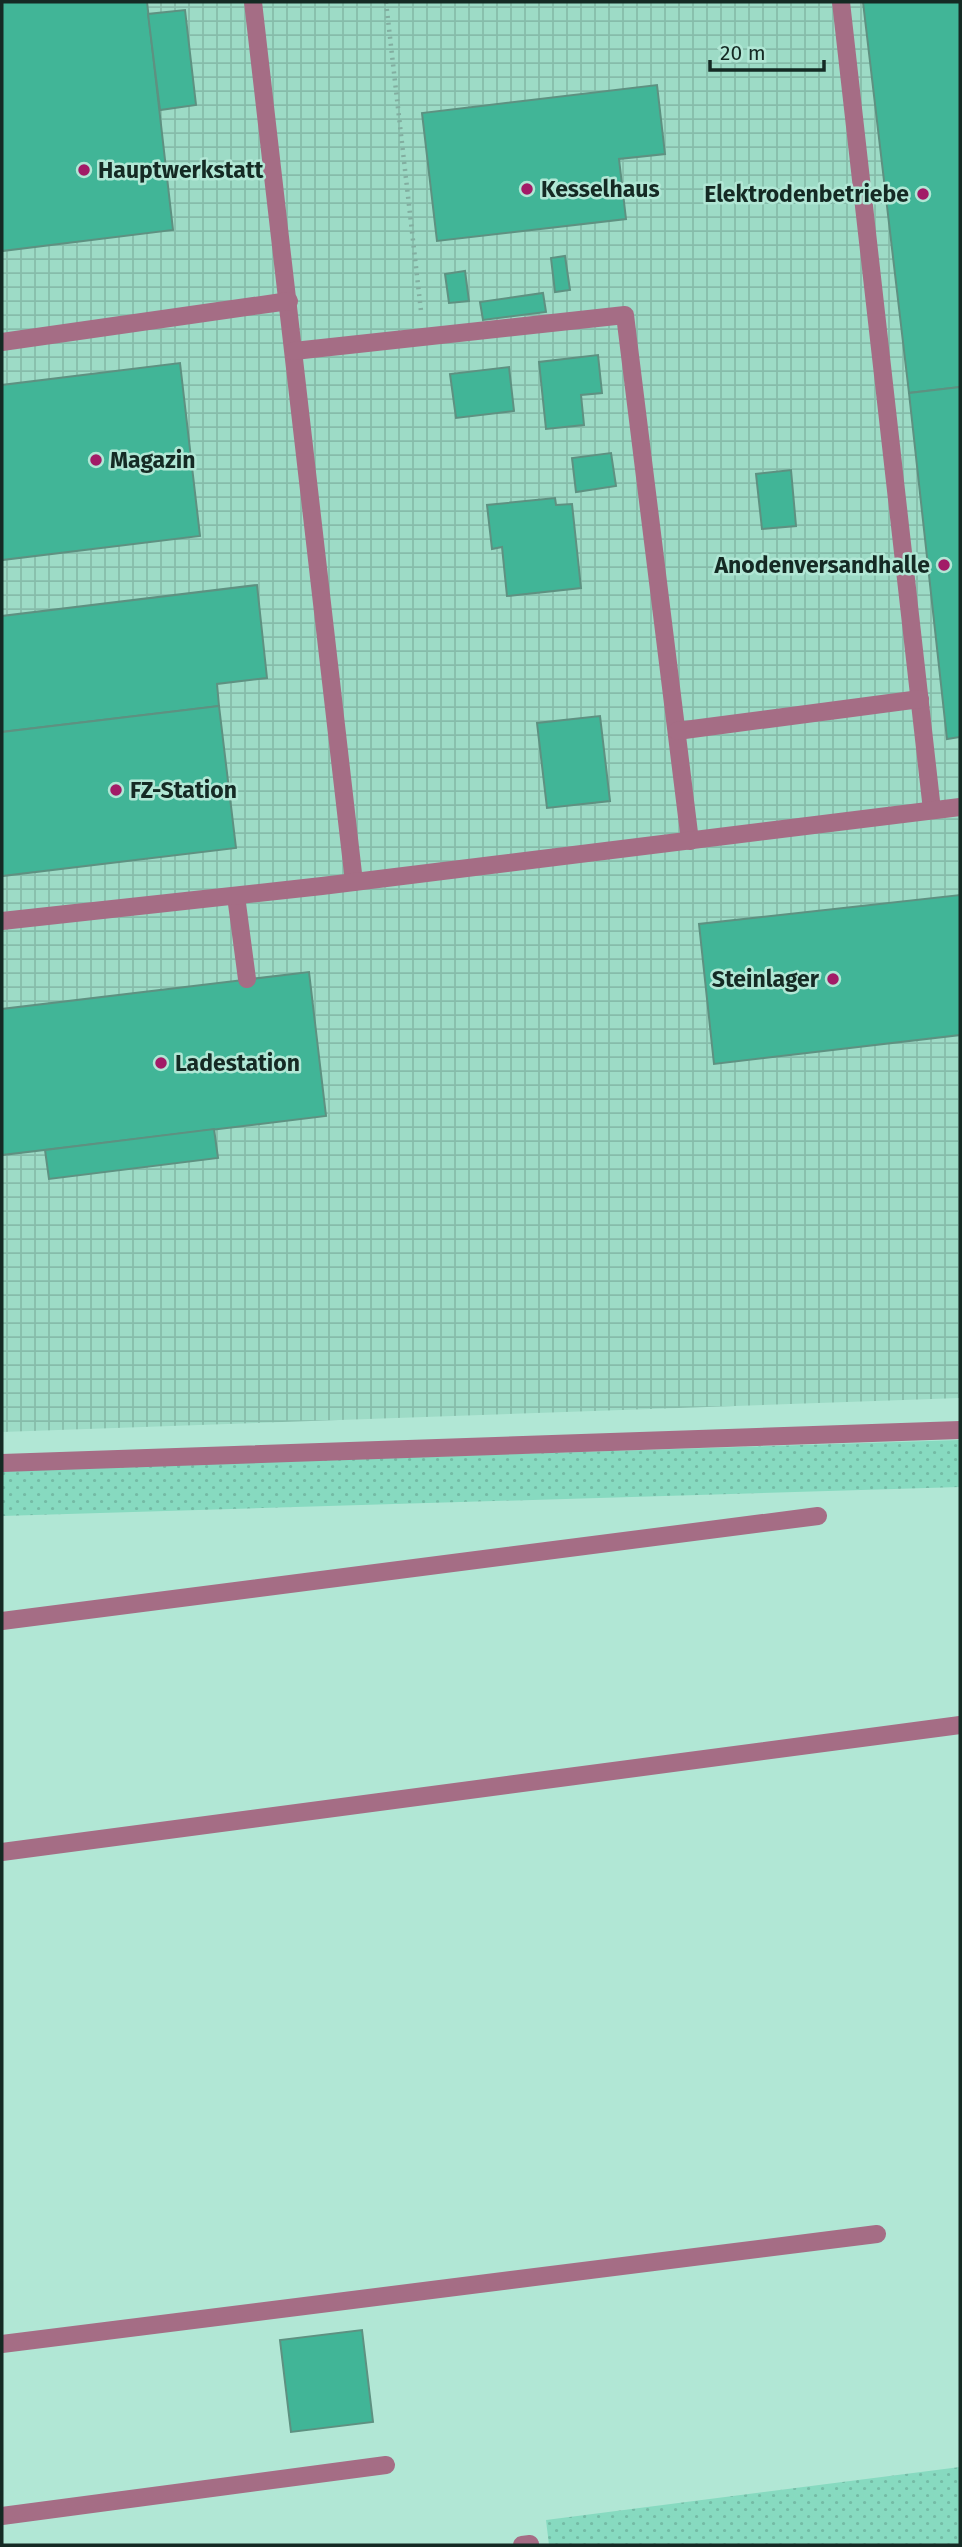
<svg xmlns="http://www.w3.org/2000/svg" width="962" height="2547" font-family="'Fira Sans',sans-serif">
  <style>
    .industrial { fill: url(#industrial-grid) }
    .grass { fill: url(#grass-dots) }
    .building { fill: #41b597; stroke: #5e9181; stroke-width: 2 }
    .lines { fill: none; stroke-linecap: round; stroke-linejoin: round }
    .path { stroke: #82aea0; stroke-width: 4.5; stroke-dasharray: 2 5; stroke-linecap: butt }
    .minor { stroke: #a56d85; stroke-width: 18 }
    .poi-dot { fill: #a21b67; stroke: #b1e7d5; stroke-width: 2.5 }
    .labels { text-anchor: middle; stroke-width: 5; stroke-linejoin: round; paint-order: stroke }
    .poi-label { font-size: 23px; font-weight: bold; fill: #152a24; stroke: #b1e7d5; text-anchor: start }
  </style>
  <defs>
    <pattern id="industrial-grid" width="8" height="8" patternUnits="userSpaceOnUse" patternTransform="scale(1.75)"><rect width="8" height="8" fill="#9ddbc6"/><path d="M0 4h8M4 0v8" fill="none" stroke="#86bcaa"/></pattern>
    <pattern id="grass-dots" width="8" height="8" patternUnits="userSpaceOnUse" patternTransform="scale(1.75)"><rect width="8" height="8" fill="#87dac0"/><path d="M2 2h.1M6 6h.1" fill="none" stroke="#74bba5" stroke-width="1.8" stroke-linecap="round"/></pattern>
  </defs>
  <rect width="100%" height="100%" fill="#b1e7d5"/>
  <polygon class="industrial" points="2,2 960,2 960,1398 2,1432"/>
  <g class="grass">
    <polygon points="960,1440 960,1487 2,1516 2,1470"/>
    <polygon points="960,2467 960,2545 549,2545 546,2520"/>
  </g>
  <g class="building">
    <polygon points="2,2 147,2 173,230 2,251"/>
    <polygon points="863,2 960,2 960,387 909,393"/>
    <polygon points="185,10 196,105 160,110 148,14"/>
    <polygon points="657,85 665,154 619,159 626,219 437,241 422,113"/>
    <polygon points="565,256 570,290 555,292 551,258"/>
    <polygon points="465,271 469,301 449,303 445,274"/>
    <polygon points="543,293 546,312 483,320 480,302"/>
    <polygon points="598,355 602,393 581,395 584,425 546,429 539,362"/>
    <polygon points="180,363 200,536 2,560 2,385"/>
    <polygon points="509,367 514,411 456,418 450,374"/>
    <polygon points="960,387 960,737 947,739 909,393"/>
    <polygon points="611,453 616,486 576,492 572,458"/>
    <polygon points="791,470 796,526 762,529 756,474"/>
    <polygon points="555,498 556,505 572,504 581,588 507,596 502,547 492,549 487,505"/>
    <polygon points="257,585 267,678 217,684 219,706 2,732 2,616"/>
    <polygon points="219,706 236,848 2,876 2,732"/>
    <polygon points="600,716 610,801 547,808 537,723"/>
    <polygon points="960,895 960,1035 714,1064 699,924"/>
    <polygon points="309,972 326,1116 2,1155 2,1009"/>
    <polygon points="214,1129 218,1158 49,1179 45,1150"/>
    <polygon points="362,2330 373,2422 291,2432 280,2340"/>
  </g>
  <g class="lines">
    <polyline class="path" points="386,2 421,311"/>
    <g class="minor">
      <polyline points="253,2 354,882"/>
      <polyline points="841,2 932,810"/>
      <polyline points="2,342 289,301"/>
      <polyline points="294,351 625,315 690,841"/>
      <polyline points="677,731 920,699"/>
      <polyline points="236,896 247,979"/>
      <polyline points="2,921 322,886 960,807"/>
      <polyline points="2,1463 960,1430"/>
      <polyline points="2,1621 818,1516"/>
      <polyline points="2,1852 960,1725"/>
      <polyline points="2,2344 877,2234"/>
      <polyline points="2,2516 386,2465"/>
      <polyline points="522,2545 530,2544"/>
    </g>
  </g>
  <g class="poi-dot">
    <circle cx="84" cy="170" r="7"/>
    <circle cx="527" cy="189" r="7"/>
    <circle cx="923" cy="194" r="7"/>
    <circle cx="96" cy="460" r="7"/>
    <circle cx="944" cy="565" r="7"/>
    <circle cx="116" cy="790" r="7"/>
    <circle cx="833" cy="979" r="7"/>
    <circle cx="161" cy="1063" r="7"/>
  </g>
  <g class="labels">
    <g class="poi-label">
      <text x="98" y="178">Hauptwerkstatt</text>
      <text x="541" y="197">Kesselhaus</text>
      <text x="909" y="202" text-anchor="end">Elektrodenbetriebe</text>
      <text x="110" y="468">Magazin</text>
      <text x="930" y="573" text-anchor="end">Anodenversandhalle</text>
      <text x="130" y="798">FZ-Station</text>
      <text x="819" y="987" text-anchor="end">Steinlager</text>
      <text x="175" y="1071">Ladestation</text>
    </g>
  </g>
  <rect width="962" height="2547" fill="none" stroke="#152a24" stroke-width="7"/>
  <path d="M710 60v10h114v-10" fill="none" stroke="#152a24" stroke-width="3.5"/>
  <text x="720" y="60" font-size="21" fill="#152a24" stroke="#b1e7d5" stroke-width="5" paint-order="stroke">20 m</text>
</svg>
